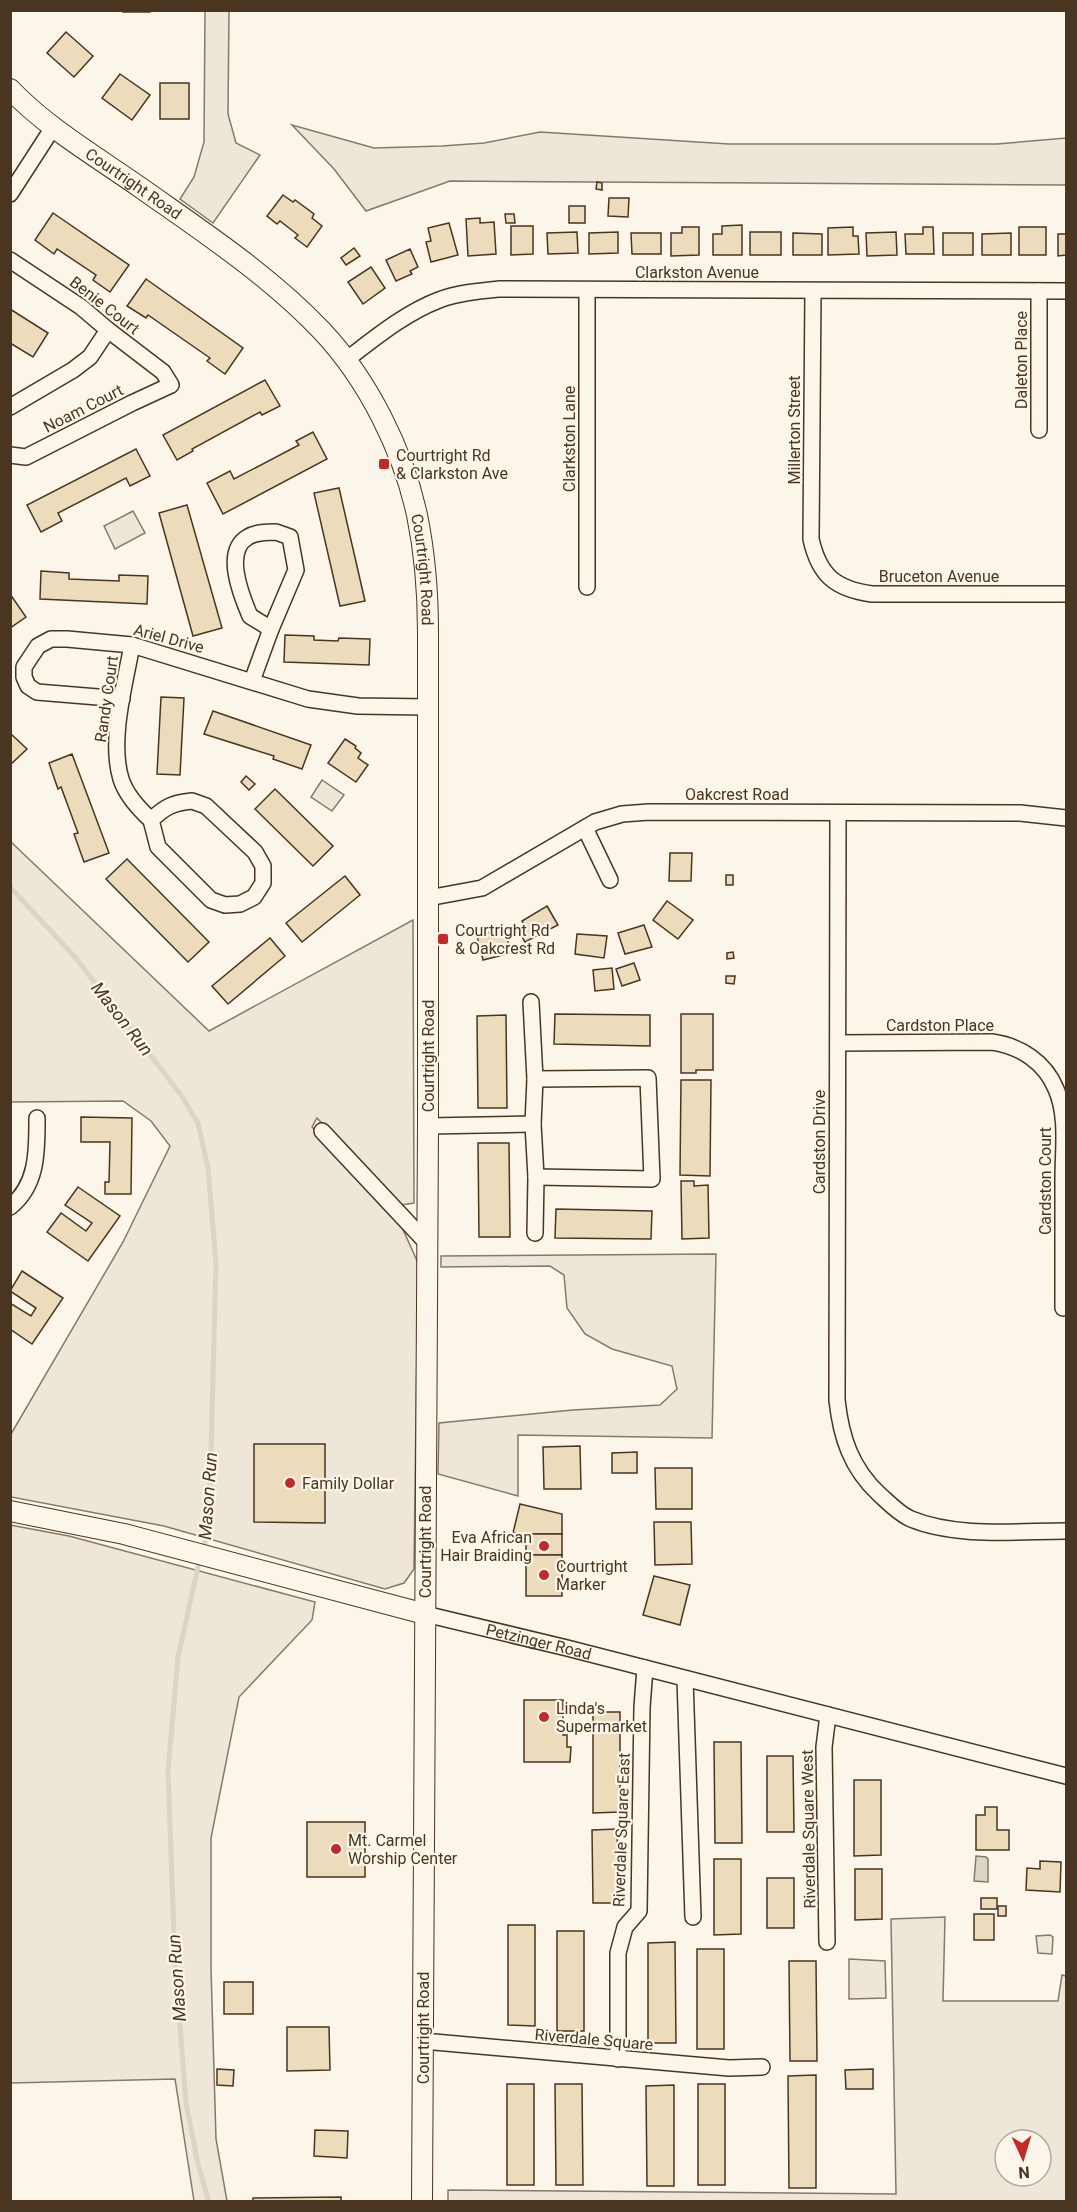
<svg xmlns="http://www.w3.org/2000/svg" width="1077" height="2212" font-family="Roboto,sans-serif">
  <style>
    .green { fill: #ede6d9; stroke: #887966; stroke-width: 1.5; fill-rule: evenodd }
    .water { fill: #dcd4c6; stroke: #887966; stroke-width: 1.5 }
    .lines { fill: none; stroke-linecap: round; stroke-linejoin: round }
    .stream { stroke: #dcd4c6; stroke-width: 5 }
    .building { fill: #ecdcbc; stroke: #4a3520; stroke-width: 1.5 }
    .minor-casing { stroke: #4a3520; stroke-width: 18 }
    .tertiary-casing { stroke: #4a3520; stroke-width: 22 }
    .minor { stroke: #fbf6e9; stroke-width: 15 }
    .tertiary { stroke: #fbf6e9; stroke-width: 20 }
    .poi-dot { fill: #c62828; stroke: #fbf6e9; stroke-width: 2 }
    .labels { text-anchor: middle; stroke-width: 4.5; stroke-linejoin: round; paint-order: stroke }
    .street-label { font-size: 16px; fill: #4a3520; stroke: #fbf6e9 }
    .poi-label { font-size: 16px; fill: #4a3520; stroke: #fbf6e9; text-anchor: start }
    .water-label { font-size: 18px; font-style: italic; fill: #4a3520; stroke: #fbf6e9 }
  </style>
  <rect width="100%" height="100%" fill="#fbf6e9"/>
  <g class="green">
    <polygon points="205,11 229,11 228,114 236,143 260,155 213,223 180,199 194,177 204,142"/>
    <polygon points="292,125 374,148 442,146 484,143 540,132 729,144 997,144 1066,138 1066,185 450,181 366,211 334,169"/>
    <polygon points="133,511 145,533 115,549 104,526"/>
    <polygon points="322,780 344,795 332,811 311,797"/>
    <polygon points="10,841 209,1031 413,920 414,1203 401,1205 317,1118 312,1127 400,1223 418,1263 414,1569 404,1583 385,1589 164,1526 11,1497 11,1434 123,1242 170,1146 151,1121 123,1101 11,1102"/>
    <polygon points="716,1254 712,1438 518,1435 518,1496 438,1474 439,1423 573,1410 660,1405 677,1389 672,1366 612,1349 585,1334 567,1308 564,1275 550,1266 441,1267 441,1256"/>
    <polygon points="10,1525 69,1536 315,1602 312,1620 239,1697 211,1838 211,1968 216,2139 227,2201 194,2201 175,2079 11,2083"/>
    <path d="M945 1917 943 2001H1058L1062 1975 1066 1976V2201H448V2190L896 2194 891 1919ZM1005 2140H1041V2176H1005Z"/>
    <polygon points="1050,1935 1053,1937 1052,1954 1038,1953 1036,1936"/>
    <polygon points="849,1959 885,1961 886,1998 849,1999"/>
  </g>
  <polygon class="water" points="976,1856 986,1857 988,1859 988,1882 974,1881"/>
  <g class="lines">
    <g class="stream">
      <polyline points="10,887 75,957 181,1095 198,1123 208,1168 216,1263 209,1527 203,1549"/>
      <polyline points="200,1558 178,1657 168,1771 175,1962 186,2103 198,2164 209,2202"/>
    </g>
  </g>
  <g class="building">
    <rect x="123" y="10" width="27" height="2"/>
    <polygon points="66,32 93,56 74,77 47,53"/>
    <polygon points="120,74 150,95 132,120 102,98"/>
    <rect x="160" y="83" width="29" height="36"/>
    <polygon points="597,182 602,183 602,190 596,189"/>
    <polygon points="283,195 293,202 295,200 314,214 312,218 322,226 307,247 295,238 298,235 280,221 277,224 267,216"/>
    <polygon points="609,198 629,198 628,217 608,216"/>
    <rect x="569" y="206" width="16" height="17"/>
    <polygon points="53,213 129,265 110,292 93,280 96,275 57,249 54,254 35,240"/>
    <polygon points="505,214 514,214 515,223 506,223"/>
    <polygon points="480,218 480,223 494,222 496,254 468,256 466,219"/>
    <polygon points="449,223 458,255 431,262 426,242 431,241 428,228"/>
    <polygon points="742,225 742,255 713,255 713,234 722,234 722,226"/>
    <polygon points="511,226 533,226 533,254 511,255"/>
    <polygon points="682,227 699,227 699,255 671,256 671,233 682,233"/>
    <polygon points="853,227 853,236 858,236 859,254 828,255 828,228"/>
    <polygon points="923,227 933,227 934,254 906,254 905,234 923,234"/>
    <rect x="1019" y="227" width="27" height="28"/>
    <polygon points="577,232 578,253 548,254 547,233"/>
    <polygon points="618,232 618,253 589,254 589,233"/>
    <rect x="750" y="232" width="31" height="23"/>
    <polygon points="896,232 897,255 867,256 866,233"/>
    <polygon points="631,233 661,233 661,254 632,254"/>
    <polygon points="793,233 822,234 822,255 793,255"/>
    <rect x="943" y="233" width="30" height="22"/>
    <polygon points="1011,233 1011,255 982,255 982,234"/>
    <polygon points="1058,234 1066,234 1066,255 1058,256"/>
    <polygon points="354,248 360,256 346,265 341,258"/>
    <polygon points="410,249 418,267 410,271 412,274 396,281 386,260"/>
    <polygon points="371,267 385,288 363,304 348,282"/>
    <polygon points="146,279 243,348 225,374 207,361 210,358 148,315 146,318 127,306"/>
    <polygon points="10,309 48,333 33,357 10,343"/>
    <polygon points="265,380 280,406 262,415 260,412 192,449 193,451 177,460 163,435"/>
    <polygon points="313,432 327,459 223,514 207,483 230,471 234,479 299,445 296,441"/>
    <polygon points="136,449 150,476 130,486 126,478 58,513 62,521 41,532 27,505"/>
    <polygon points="339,488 365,601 340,606 314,493"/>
    <polygon points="187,505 222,628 193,636 159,513"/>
    <polygon points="41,571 69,573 69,579 119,581 119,575 148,576 147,604 40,599"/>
    <polygon points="10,594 26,617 10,628"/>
    <polygon points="285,635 314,636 314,640 338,641 339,638 370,639 369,665 284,662"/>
    <polygon points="161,697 184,698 180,775 157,774"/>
    <polygon points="213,711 311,745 302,769 273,759 274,756 204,734"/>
    <polygon points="10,733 27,749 10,765"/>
    <polygon points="345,739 356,746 355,748 361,753 358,758 368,765 356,782 328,763"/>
    <polygon points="72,754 109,853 84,862 74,834 78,833 61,787 58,789 49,763"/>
    <polygon points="246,776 255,784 249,790 241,782"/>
    <polygon points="275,789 333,846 313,866 255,809"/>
    <polygon points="670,853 692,853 691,881 669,881"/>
    <polygon points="127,859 209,942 188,962 106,879"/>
    <rect x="726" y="875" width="7" height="10"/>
    <polygon points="345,876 360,895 302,942 286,923"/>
    <polygon points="667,901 693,920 678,939 653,920"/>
    <polygon points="547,906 558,925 525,942 517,928 524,924 522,921"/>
    <polygon points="644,925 652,947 625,954 618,933"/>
    <polygon points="504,928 511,953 483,960 477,936"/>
    <polygon points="577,934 607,936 604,958 575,954"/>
    <polygon points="270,938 285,956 228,1004 212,986"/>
    <polygon points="733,952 734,958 727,959 727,953"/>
    <polygon points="634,963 640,980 622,986 616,969"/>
    <polygon points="612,968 614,989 595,991 593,970"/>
    <polygon points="726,976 735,976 734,984 726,983"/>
    <polygon points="555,1014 650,1015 650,1046 554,1044"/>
    <polygon points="681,1014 713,1014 713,1070 696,1070 696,1073 681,1073"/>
    <polygon points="506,1015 507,1108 478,1108 477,1016"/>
    <polygon points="681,1080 711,1080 710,1176 680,1175"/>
    <polygon points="81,1117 132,1118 131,1194 105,1194 105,1182 109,1182 110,1142 81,1142"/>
    <polygon points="478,1143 509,1143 510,1237 479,1237"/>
    <polygon points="681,1181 694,1181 694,1186 708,1185 709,1238 682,1239"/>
    <polygon points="78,1187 120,1216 88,1261 47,1232 61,1213 86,1231 92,1223 65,1205"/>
    <polygon points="556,1209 652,1211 651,1239 555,1238"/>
    <polygon points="22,1271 63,1298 32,1344 10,1329 10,1303 31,1316 36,1308 10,1291"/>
    <polygon points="254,1444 325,1444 325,1523 254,1522"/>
    <polygon points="580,1446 581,1489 544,1489 543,1447"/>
    <polygon points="637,1452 637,1473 612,1473 612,1453"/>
    <polygon points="655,1468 692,1468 692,1509 656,1509"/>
    <polygon points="520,1504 562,1514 562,1534 531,1534 530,1536 513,1533"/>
    <polygon points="654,1522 691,1522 692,1564 655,1565"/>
    <polygon points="531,1534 562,1534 562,1555 526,1555 526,1536 530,1536"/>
    <rect x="526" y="1555" width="36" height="41"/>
    <polygon points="654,1576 690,1585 680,1625 643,1615"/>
    <polygon points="524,1700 563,1700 563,1735 567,1735 567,1747 571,1747 570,1762 524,1762"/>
    <polygon points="593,1712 620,1712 620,1812 593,1813"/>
    <polygon points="714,1742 741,1742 742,1843 715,1843"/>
    <polygon points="767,1756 793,1756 794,1832 767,1832"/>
    <polygon points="854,1780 881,1780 881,1855 854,1856"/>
    <polygon points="985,1807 997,1807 997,1830 1009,1830 1009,1850 976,1850 976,1815 985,1815"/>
    <rect x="307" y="1822" width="58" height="55"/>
    <polygon points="617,1829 619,1903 593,1903 592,1830"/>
    <polygon points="714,1859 741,1859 741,1934 714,1935"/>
    <polygon points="1040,1861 1061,1862 1060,1892 1026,1890 1027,1868 1040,1869"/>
    <polygon points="855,1869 882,1869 882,1919 855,1920"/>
    <rect x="767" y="1878" width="27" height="50"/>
    <rect x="981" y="1898" width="16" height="11"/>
    <rect x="998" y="1906" width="8" height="10"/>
    <rect x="974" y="1914" width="20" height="26"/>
    <polygon points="508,1925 535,1925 535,2026 508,2025"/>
    <rect x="557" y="1931" width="27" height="100"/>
    <polygon points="675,1942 676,2043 648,2043 648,1943"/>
    <rect x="697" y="1949" width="27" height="100"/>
    <polygon points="789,1961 816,1961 817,2061 790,2061"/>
    <rect x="224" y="1982" width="29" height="32"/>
    <polygon points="287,2027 329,2027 330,2070 287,2071"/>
    <polygon points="217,2069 234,2070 233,2086 217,2085"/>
    <polygon points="873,2069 873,2089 846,2089 845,2070"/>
    <polygon points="816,2075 816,2188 789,2188 788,2076"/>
    <rect x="507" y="2084" width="27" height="101"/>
    <polygon points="555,2084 582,2084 583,2185 556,2185"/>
    <rect x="698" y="2084" width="27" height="101"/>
    <polygon points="674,2085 674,2186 647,2186 646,2086"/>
    <polygon points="315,2130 348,2131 347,2158 314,2156"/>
    <polygon points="341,2197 341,2202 253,2202 253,2198"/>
  </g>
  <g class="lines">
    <defs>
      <g id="minor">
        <polyline points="10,194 54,126"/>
        <polyline points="10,260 81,307 108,330 163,372 171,385 132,403 26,457 10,455"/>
        <polyline points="587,290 587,587"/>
        <path d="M813 291 811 539C819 575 835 589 872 594H1066"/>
        <polyline points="1039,291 1039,430"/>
        <path d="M346 360C375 338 405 313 439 300 458 293 479 291 499 289L1066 291"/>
        <polyline points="10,407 73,370 90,357 108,330"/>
        <path d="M276 532 290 537 296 570 271 629 250 616C241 595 223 551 248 537 256 532 267 532 276 532Z"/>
        <path d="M132 645C125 684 109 740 121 779 126 795 139 809 151 820"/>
        <polyline points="252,681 271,629"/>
        <polyline points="122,699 37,692 28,686 24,677 24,667 38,646 51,639 67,639 132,645 308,699 358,706 428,707"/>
        <path d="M192 801 206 806 255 852 263 866V883L254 897 240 904 225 905 211 900 158 847 151 820C165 807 172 803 192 801Z"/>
        <path d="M838 813 837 1400C841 1437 851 1468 879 1494 889 1503 899 1514 911 1519 957 1538 1018 1531 1066 1531"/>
        <polyline points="585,828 610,880"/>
        <polyline points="428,898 482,888 595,822 622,814 649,812 1020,813 1066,818"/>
        <polyline points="531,1002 535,1079 533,1124 536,1177 535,1233"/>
        <path d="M838 1043 992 1042C1020 1046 1045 1062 1056 1089 1068 1116 1063 1150 1063 1179 1063 1222 1063 1265 1063 1308"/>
        <polyline points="535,1079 648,1078 652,1179 536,1177"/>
        <polyline points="428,1126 533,1124"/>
        <polyline points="322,1131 426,1242"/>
        <path d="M10 1207C38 1185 37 1150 37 1118"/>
        <path id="s1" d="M425 1614 567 1648 1066 1776"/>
        <polyline points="685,1679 693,1917"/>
        <polyline points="827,1942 824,1747 828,1715"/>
        <polyline points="423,2041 729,2068 762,2067"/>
        <polyline points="618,2059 618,1953 625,1927 639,1911 642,1707 645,1668"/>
      </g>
      <g id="tertiary">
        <path id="s2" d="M10 89C47 128 97 157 141 188 203 232 269 275 322 331 368 380 403 450 417 515 425 554 428 593 428 632V1126L422 2202"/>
        <polyline points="10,1511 124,1534 425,1614"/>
      </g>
    </defs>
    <use href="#minor" class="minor-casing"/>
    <use href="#tertiary" class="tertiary-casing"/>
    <use href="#minor" class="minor"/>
    <use href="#tertiary" class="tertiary"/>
  </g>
  <g class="poi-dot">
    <rect x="378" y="458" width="12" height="12" rx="3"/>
    <rect x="437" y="933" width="12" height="12" rx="3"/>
    <circle cx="290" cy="1483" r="6"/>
    <circle cx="544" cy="1546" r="6"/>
    <circle cx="544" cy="1575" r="6"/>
    <circle cx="544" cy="1717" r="6"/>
    <circle cx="336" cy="1849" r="6"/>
  </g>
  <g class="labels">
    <g class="street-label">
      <text dy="6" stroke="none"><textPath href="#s2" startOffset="156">Courtright Road</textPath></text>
      <text x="697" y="278">Clarkston Avenue</text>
      <text transform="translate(105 305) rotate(38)" y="6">Benie Court</text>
      <text transform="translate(1021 360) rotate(-90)" y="6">Daleton Place</text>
      <text transform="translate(83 408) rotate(-27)" y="6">Noam Court</text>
      <text transform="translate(794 430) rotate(-90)" y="6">Millerton Street</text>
      <text transform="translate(569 439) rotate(-90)" y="6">Clarkston Lane</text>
      <text dy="6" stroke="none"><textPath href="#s2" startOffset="660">Courtright Road</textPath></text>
      <text x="939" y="582">Bruceton Avenue</text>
      <text transform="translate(169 638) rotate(15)" y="6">Ariel Drive</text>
      <text transform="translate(106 699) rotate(-82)" y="6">Randy Court</text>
      <text x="737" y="800">Oakcrest Road</text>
      <text x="940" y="1031">Cardston Place</text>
      <text transform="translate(428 1056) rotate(-90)" y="6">Courtright Road</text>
      <text transform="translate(819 1142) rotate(-90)" y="6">Cardston Drive</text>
      <text transform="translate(1045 1181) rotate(-90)" y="6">Cardston Court</text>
      <text transform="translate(425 1542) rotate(-90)" y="6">Courtright Road</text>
      <text dy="6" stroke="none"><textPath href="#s1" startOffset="117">Petzinger Road</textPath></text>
      <text transform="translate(808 1829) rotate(-91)" y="6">Riverdale Square West</text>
      <text transform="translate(621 1830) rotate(-88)" y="6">Riverdale Square East</text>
      <text transform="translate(423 2028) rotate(-90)" y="6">Courtright Road</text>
      <text transform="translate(594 2039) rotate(5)" y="6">Riverdale Square</text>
    </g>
    <g class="poi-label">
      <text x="396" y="461">Courtright Rd<tspan x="396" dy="18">&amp; Clarkston Ave</tspan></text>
      <text x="455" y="936">Courtright Rd<tspan x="455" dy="18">&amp; Oakcrest Rd</tspan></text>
      <text x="302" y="1489">Family Dollar</text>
      <text x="532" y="1543" text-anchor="end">Eva African<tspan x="532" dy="18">Hair Braiding</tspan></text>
      <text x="556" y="1572">Courtright<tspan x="556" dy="18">Marker</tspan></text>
      <text x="556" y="1714">Linda's<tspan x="556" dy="18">Supermarket</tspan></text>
      <text x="348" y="1846">Mt. Carmel<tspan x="348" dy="18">Worship Center</tspan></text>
    </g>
    <g class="water-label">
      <text transform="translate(122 1019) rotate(52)" y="6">Mason Run</text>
      <text transform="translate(208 1496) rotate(-86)" y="6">Mason Run</text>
      <text transform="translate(177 1978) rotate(-94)" y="6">Mason Run</text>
    </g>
  </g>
  <rect width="1077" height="2212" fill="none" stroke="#4a3520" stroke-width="24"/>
  <g transform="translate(1023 2158) rotate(176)"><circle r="28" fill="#fbf6e9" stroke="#b4a999" stroke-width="1.5"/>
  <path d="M0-4.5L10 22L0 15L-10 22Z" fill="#c62828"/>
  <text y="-9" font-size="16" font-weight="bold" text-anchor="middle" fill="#4a3520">N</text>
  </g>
</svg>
